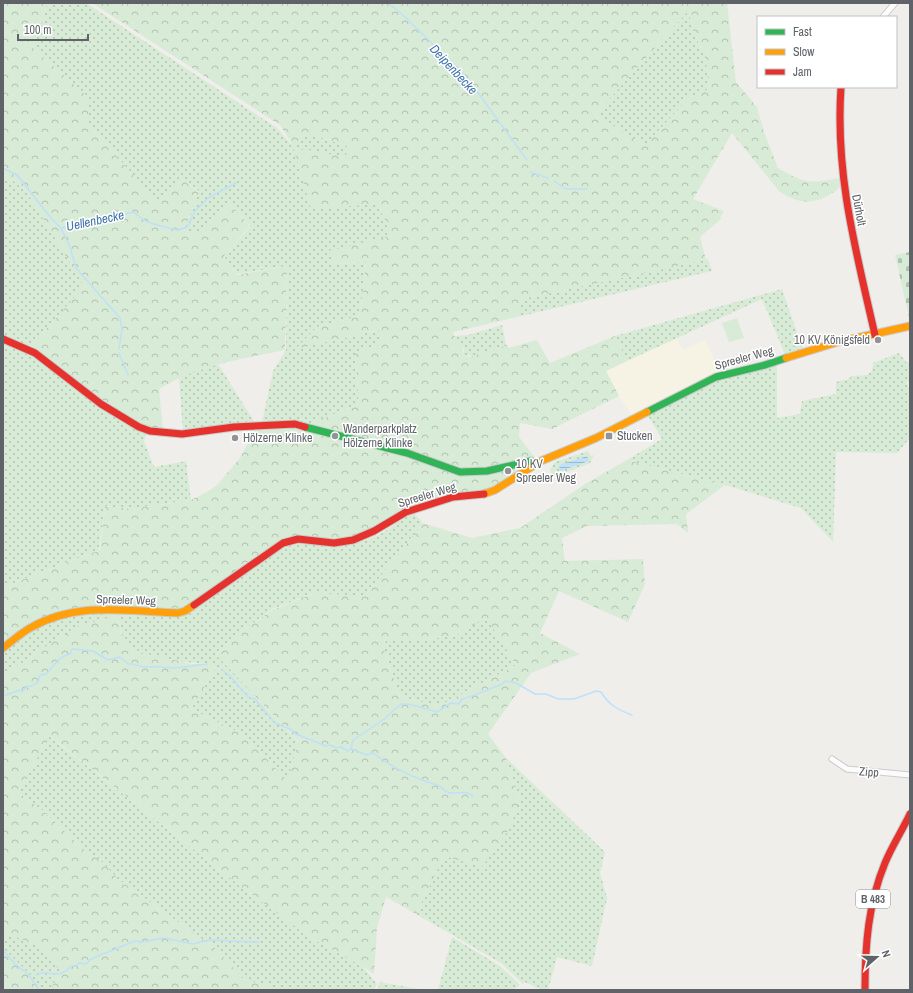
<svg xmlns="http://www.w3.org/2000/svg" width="913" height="993" font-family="'Archivo Narrow',sans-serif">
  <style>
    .commercial { fill: #f7f3e4 }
    .grass { fill: url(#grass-dots) }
    .forest { fill: url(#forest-crowns); fill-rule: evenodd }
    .cemetery { fill: url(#cemetery-stones) }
    .pitch { fill: #d8ebd6 }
    .water { fill: url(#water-rules) }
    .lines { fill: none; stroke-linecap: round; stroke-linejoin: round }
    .stream { stroke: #bfe0f9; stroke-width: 1.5 }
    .street-casing { stroke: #cbcccc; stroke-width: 7 }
    .fast-casing { stroke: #cacacb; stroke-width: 9 }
    .slow-casing { stroke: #cacacb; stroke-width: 9 }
    .jam-casing { stroke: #cacacb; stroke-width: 9 }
    .street { stroke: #fdfcfc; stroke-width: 5 }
    .fast { stroke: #30b455; stroke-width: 7 }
    .slow { stroke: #ff9f0a; stroke-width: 7 }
    .jam { stroke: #e5322d; stroke-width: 7 }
    .poi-dot { fill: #919496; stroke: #fff; stroke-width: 1.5 }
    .labels { text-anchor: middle; stroke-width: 3; stroke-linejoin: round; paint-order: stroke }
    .shield { fill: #fff; stroke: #8f9295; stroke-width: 1 }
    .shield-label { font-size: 11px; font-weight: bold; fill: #5f6368 }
    .street-label { font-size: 12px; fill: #5f6368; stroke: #fff }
    .poi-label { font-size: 12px; fill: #5f6368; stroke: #fff; text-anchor: start }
    .water-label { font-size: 13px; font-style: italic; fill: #4174aa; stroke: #fff }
  </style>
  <defs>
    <pattern id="grass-dots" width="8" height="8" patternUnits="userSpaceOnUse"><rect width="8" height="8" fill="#d8ebd6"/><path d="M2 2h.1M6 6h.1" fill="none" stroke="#b2c2b1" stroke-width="1.8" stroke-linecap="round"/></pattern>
    <pattern id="forest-crowns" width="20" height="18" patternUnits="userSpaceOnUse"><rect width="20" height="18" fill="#d8ebd6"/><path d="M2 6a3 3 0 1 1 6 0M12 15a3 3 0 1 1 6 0" fill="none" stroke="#b2c2b1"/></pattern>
    <pattern id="cemetery-stones" width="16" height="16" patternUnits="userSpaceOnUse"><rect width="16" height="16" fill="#d8ebd6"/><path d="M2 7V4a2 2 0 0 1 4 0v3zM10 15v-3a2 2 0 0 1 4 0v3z" fill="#b2c2b1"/></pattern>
    <pattern id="water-rules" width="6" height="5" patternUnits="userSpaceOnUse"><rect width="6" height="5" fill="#bfe0f9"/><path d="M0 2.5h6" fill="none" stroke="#9eb9cd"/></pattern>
  </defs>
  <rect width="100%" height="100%" fill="#efeeea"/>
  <polygon class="commercial" points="676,337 683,350 705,340 719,371 692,383 691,385 632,416 619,396 606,371"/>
  <g class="grass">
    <polygon points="47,3 86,3 277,128 291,144 311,134 350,147 345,157 378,204 392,236 333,263 366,262 360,316 317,327 297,348 380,330 380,345 355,353 359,404 301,428 256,428 262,422 273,371 286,350 287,266 237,274 224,256 251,226 230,204 200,236 184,230 199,191 183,180 158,204 89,124 89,98 33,48 43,21"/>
    <polygon points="688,11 696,37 706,60 709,89 690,97 645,145 595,115"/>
    <polygon points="3,174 25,189 85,286 30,348 3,338"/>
    <polygon points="708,259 712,271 517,317 522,299"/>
    <polygon points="782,289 803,350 786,357 762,299 627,361 615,336"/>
    <path d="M502 325 506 344C500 349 471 358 464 355V350L454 336 468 335Z"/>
    <polygon points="3,341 25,349 147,432 144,441 154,467 186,461 191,500 130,509 105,506 99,550 3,587"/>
    <polygon points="899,353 907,363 910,361 910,382 906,382 910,389 910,438 897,453 836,452 833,542 801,508 725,485 627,460 662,439 647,414 720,378 777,364 777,418 800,414 802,401 836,394 836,382 849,379 851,376 867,375 872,371 873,363"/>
    <polygon points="218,364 255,423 183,432 179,377"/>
    <polygon points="588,451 590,456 594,455 590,463 562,474 559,478 550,476 551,468 555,462"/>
    <path d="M414 513 423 523 364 597 314 593 272 609 232 639 216 654 298 742 288 781 242 734 191 709 215 669 212 663C193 664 145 659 131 647 121 638 119 624 118 612L273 547 314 538 316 545C335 545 356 546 374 537 389 531 399 518 414 513Z"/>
    <polygon points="110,611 108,618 73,628 67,635 57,639 3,676 3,651 31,630 65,615"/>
    <polygon points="486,616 516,665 439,706 400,697 383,646 386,641 420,641 460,634"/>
    <polygon points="49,736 243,888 311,938 362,966 377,984 374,990 273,990 266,984 244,980 216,949 119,880 102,862 82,848 42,810 18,792"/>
    <polygon points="506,758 605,852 600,873 607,898 592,966 557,957 548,990 542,990 525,982 523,984 501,963 416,914 444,856 520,800"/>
    <polygon points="12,935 38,946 61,971 50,990 8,990 3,985 3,939"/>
    <polygon points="452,937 500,966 520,985 513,990 438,990"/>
    <polygon points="379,982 424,990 377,990 379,985"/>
  </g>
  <g class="forest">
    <path d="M3 3H47L43 21 33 48 89 98V124L158 204 183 180 199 192 184 230 200 235 230 204 250 226 224 256 237 275 287 266 285 350C242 359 198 365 159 389L163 431 142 426 103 404 30 348 84 286 25 189 3 174Z"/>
    <path d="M92 3H727L736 82 757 107 764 132 778 168C804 183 809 184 839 178L841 186C822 204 800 207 779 191L732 133 693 199 724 211 720 217 722 218 700 237 706 260 522 299 517 317 453 332 454 336 460 341 464 355 469 357 502 347 506 344 508 348 537 340 550 363 615 336 627 361 606 371 619 396 552 429 520 423 519 437 536 459 490 489 480 493 456 494 360 535 339 541 297 537 185 609 118 612 121 633 130 646 139 652 192 664 212 663 215 669 191 709 242 734 288 781 298 741 216 655 232 639 272 610 315 593 365 596 423 523 472 538 520 528 585 484 627 460 725 485 686 514 688 533 677 524 587 526 562 538 565 561 643 559 645 584 628 622 559 591 540 633 580 654 531 673 488 734 506 758 520 800 510 828 482 867 444 856 416 914 386 897 377 928 374 974 362 966 311 938 243 888 50 736 18 792 42 810 82 848 102 862 119 880 216 949 244 980 266 984 273 990H50L61 971 37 946 12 935 3 939V676L57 639 67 635 72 628 108 618 110 611 93 609 54 617 3 648V587L100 550 105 506 130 509 166 504 191 500 209 491 218 484 240 458 256 428H301L359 404 355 353 380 345 379 330 296 349 317 327 360 316 366 262 333 263 330 250 392 236 378 204 311 209 293 147 345 157 350 147 311 134 292 144 280 125ZM688 11 696 37 706 60 709 89 690 97 645 145 595 115ZM486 617 516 665 439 706 400 697 383 646 386 641H420L460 634Z"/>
    <polygon points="3,948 31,975 38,987 42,990 3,990"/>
  </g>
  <polygon class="cemetery" points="910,252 910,322 895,255"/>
  <polygon class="pitch" points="737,318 744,338 729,342 722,323"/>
  <polygon class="water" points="587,456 589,461 560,471 559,465"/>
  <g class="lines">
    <g class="stream">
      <polyline points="388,3 404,16 468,79 527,160"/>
      <path d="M3 168 18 176 50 217 61 228 80 225 134 212C143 221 149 223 161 226 172 228 177 233 188 226L195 211 208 198 236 183"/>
      <polyline points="530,172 548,178"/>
      <polyline points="554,181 566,189 587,189"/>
      <polyline points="61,228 70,247 76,268 120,318 122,329 119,349"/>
      <polyline points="119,353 128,375"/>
      <path d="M222 670 229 675 248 697 255 699 266 713 269 715 273 722 292 730 296 734 326 746 330 745 337 748 341 747 348 751 351 749 353 740 383 720 401 704C418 704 422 709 437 712L451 703 459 704 462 699C465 699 495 687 502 684L505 681 516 683 535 694H546L558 699H574L596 691 601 692C609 705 618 710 632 715"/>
      <path d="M3 696 20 690 22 692 27 686H32L38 682 40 675 46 674C54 666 59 656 70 654L72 649 93 651 108 660 120 657 128 664C135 663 139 667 146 667 152 667 156 666 162 667 176 670 192 665 207 664"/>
      <path d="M351 749 367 755 373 753C393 768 412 778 437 785 441 786 443 790 447 792 455 796 467 788 473 797"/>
      <polyline points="3,950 15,964 29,975 39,990"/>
      <path d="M36 975C47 970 47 975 58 974 63 974 68 969 72 966H76L79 963 86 964 91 959 135 941 141 942 164 938 193 944 209 940 259 942"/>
    </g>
    <defs>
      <g id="street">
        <polyline points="883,17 895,3"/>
        <polyline points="832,759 847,769 910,775"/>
      </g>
      <g id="fast">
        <polyline points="647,412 716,377 765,365 786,358"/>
        <polyline points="305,427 407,453 460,472 487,471 531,461 536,463"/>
      </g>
      <g id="slow">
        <polyline points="786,358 838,342 910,326"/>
        <polyline points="484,494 495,490 541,461 596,438 647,412"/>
        <path d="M3 648C12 641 21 633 30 628 77 601 127 611 178 613L185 611 194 605"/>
      </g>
      <g id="jam">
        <path d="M841 87C835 175 856 251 875 335"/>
        <polyline points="3,339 35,353 101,404 139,427 150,431 182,434 234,427 295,424 305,427"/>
        <polyline points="194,605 283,543 298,539 334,543 353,540 374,531 406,512 453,497 484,494"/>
        <path d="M865 990C865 946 868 904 885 863 892 846 902 831 910 814"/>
      </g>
    </defs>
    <use href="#street" class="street-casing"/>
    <use href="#fast" class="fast-casing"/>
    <use href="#slow" class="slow-casing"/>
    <use href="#jam" class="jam-casing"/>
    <use href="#street" class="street"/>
    <use href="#fast" class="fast"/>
    <use href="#slow" class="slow"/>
    <use href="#jam" class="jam"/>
  </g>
  <g class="poi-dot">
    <circle cx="878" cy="340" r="4"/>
    <circle cx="335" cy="436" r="4"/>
    <rect x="605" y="432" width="8" height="8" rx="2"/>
    <circle cx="235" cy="438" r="4"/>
    <circle cx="508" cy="471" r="4"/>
  </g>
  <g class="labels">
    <rect class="shield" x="856" y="890" width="34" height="18" rx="3"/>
    <g class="shield-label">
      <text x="873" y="903">B 483</text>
    </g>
    <g class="street-label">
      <text transform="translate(859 210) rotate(79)" y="4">Dürholt</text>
      <text transform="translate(744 358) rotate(-15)" y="4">Spreeler Weg</text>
      <text transform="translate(427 495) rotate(-17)" y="4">Spreeler Weg</text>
      <text transform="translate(126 600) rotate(2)" y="4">Spreeler Weg</text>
      <text transform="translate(869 772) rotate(5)" y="4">Zipp</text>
    </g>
    <g class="poi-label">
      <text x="870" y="344" text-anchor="end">10 KV Königsfeld</text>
      <text x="343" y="433">Wanderparkplatz<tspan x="343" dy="14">Hölzerne Klinke</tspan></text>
      <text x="617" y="440">Stucken</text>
      <text x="243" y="442">Hölzerne Klinke</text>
      <text x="516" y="468">10 KV<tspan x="516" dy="14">Spreeler Weg</tspan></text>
    </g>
    <g class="water-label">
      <text transform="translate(454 69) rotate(47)" y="5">Deipenbecke</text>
      <text transform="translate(95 220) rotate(-12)" y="5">Uellenbecke</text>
    </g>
  </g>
  <rect width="913" height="993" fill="none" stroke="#5f6368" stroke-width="8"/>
  <rect x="757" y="16" width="140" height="72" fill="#ffffff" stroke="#bfc1c3"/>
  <rect x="765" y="29" width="20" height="6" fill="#30b455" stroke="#bfc1c3"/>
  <text x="793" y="36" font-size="12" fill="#5f6368">Fast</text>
  <rect x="765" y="49" width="20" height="6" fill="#ff9f0a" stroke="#bfc1c3"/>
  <text x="793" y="56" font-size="12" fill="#5f6368">Slow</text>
  <rect x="765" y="69" width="20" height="6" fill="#e5322d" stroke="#bfc1c3"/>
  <text x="793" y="76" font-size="12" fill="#5f6368">Jam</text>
  <g transform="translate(877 957) rotate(70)" stroke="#ffffff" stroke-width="3" paint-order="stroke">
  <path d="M0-3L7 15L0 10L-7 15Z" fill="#5f6368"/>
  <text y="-6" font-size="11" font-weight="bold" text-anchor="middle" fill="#5f6368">N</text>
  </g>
  <path d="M18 34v6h70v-6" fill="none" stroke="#5f6368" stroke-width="2"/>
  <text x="24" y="34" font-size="12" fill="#5f6368" stroke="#ffffff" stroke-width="3" paint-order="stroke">100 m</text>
</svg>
